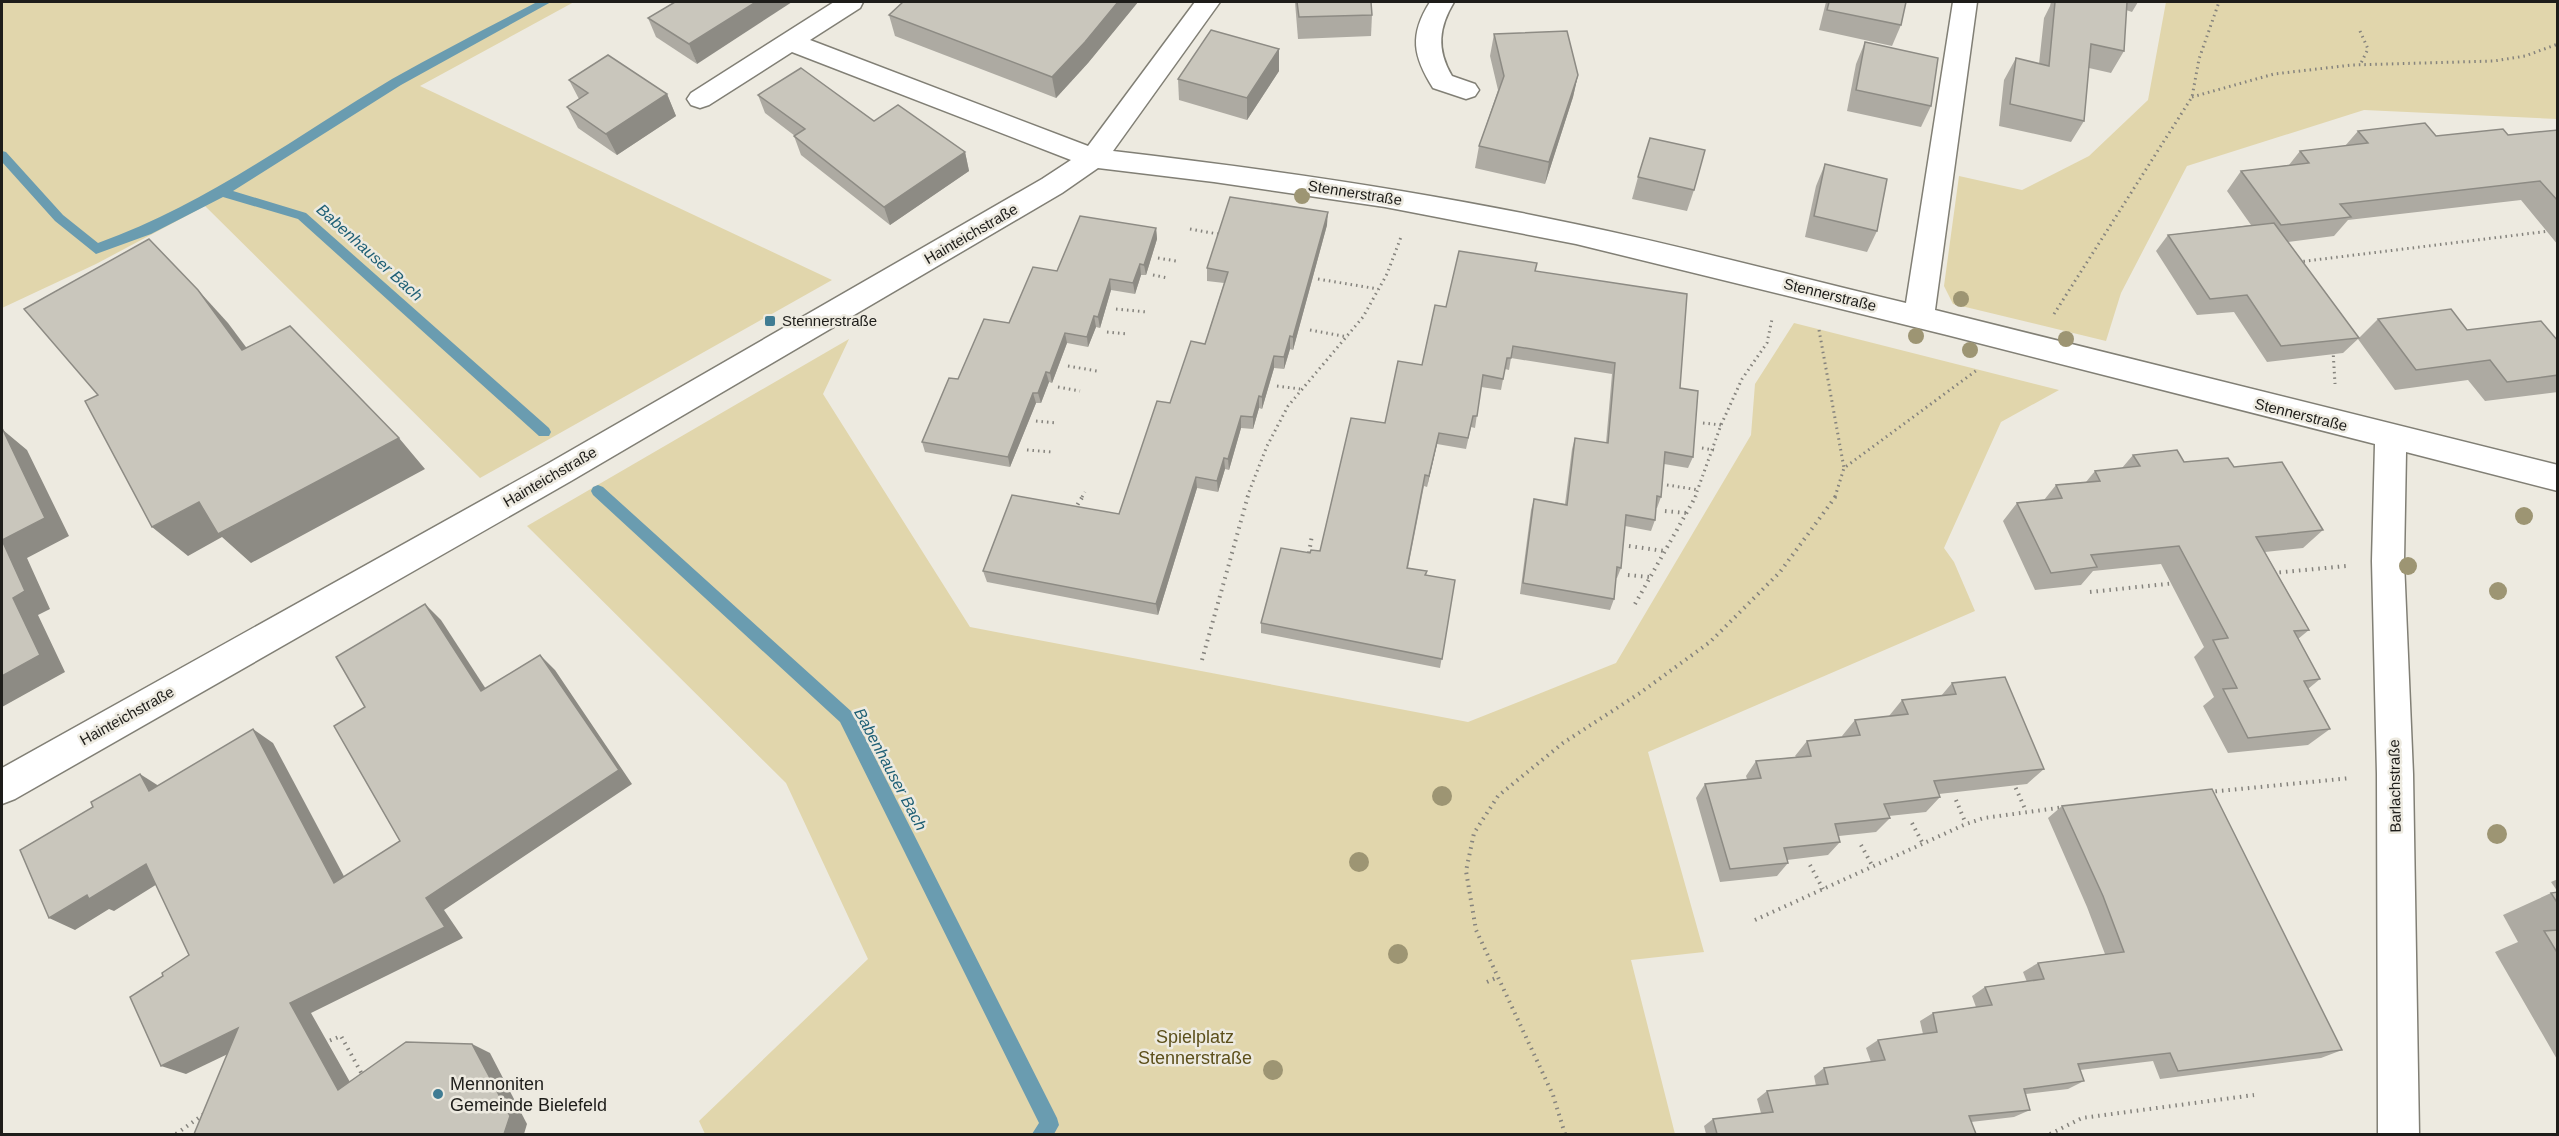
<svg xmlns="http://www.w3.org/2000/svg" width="2559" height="1136" font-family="Arial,sans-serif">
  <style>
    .green { fill: #e1d6ac }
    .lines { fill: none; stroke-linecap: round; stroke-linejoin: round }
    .stream { fill: #6a9cb0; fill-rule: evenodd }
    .minor-casing { stroke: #817f75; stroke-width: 3 }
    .path-far1 { stroke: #85837d; stroke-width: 3; stroke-dasharray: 1.5 4; stroke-linecap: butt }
    .path { stroke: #85837d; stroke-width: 4; stroke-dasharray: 1.5 5; stroke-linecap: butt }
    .minor { fill: #fff; fill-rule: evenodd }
    .tree { fill: #9d9573 }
    .wall { fill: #adaaa2 }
    .shaded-wall { fill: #8d8b84 }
    .building { fill: #c9c6bc; stroke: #8d8b84; stroke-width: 1.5 }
    .poi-dot { fill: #407c93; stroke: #edeae0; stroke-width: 2 }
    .labels { text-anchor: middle; stroke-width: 5; stroke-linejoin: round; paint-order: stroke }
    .street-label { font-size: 15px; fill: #1e1d1a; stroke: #edeae0 }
    .poi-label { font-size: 15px; fill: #1e1d1a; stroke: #edeae0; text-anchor: start }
    .water-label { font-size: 16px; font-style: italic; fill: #1e5f75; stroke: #edeae0 }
    .near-park-label { font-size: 18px; fill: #5c4f1a; stroke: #edeae0 }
    .near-poi-label { font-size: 18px; fill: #1e1d1a; stroke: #edeae0; text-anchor: start }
  </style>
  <rect width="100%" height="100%" fill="#edeae0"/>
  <g class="green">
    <polygon points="2,2 574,2 420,86 832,280 480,478 205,206 96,264 2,308"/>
    <polygon points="2166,2 2557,2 2557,119 2364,110 2187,166 2121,293 2106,341 1953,304 1944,286 1959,176 2022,190 2089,156 2148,100"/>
    <polygon points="1794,323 2059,390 2001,422 1944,548 1954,562 1975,611 1648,752 1704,952 1631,960 1675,1134 705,1134 699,1121 868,959 786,783 527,526 849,339 823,394 970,627 1468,722 1616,663 1751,435 1755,384"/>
  </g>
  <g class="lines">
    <g class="stream">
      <path d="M537 2H551L401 85 233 191 306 213 549 428 551 432 549 436H539L298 219 223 197 151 234 96 254 55 221 2 162V151L6 152 63 215 98 243C205 205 295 137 392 79 440 52 489 27 537 2Z"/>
      <polygon points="598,485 603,487 852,712 1057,1118 1059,1125 1054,1134 1032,1134 1039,1123 840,722 593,495 591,491 593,487"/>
    </g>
    <defs>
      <g id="minor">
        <path d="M834 2H863L860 8 810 40 1088 146 1195 2H1220L1113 151C1268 169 1422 191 1575 224 1686 247 1796 277 1906 303L1953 2H1977L1935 310 2558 465V491L2406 452 2404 561 2413 774 2419 1134H2378L2377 774 2372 561 2375 444 1947 335 1576 244 1385 207 1214 182 1098 168 1062 193 571 481 15 799 2 804V768L549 463 1042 179 1071 160 792 52 709 105 700 108 691 105 687 99 691 93Z"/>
        <path d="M1430 2H1454C1439 27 1436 49 1452 76L1475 84 1479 90 1475 96 1466 99 1433 88C1413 56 1409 35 1430 2Z"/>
      </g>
    </defs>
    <use href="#minor" class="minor-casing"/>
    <g class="path-far1">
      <polyline points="2360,31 2368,49 2361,63"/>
      <polyline points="2192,97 2274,74 2352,65 2494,61 2525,56 2558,44"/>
      <polyline points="1190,229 1218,234"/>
      <polyline points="1158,258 1176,261"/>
      <polyline points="2298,262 2558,230"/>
      <polyline points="1153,275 1168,278"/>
      <polyline points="1318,279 1378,289"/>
      <polyline points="1116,309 1147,312"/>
      <polyline points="2054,314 2192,97 2199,59 2219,2"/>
      <polyline points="1310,330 1348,337"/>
      <polyline points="1819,330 1844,468"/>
      <polyline points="1107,332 1128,334"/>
      <polyline points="2333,350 2335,384"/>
      <polyline points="1068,366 1097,371"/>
      <polyline points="1277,386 1300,389"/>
      <polyline points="1058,387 1080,391"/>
      <polyline points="1036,421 1057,423"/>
      <polyline points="1703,423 1721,425"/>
      <polyline points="1702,448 1714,450"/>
      <polyline points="1027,450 1052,452"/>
      <polyline points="1667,485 1699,490"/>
      <polyline points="1082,497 1085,492"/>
      <polyline points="1247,497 1267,446 1288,406 1363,317 1387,274 1401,237"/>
      <polyline points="1695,497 1721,425 1742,379 1767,343 1772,319"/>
      <polyline points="1835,497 1844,468 1977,370"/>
    </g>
    <g class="path">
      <polyline points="1074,510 1083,496"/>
      <polyline points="1665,511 1686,513"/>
      <polyline points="1629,546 1664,551"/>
      <polyline points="1309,553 1312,535"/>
      <polyline points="2273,573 2346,566"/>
      <polyline points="1628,575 1649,577"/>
      <polyline points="2090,592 2176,583"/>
      <polyline points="1635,604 1696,496"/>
      <polyline points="1202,660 1248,496"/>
      <polyline points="2013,782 2026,811"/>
      <polyline points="2209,792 2351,778"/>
      <polyline points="1956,800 1966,824"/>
      <polyline points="1912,823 1923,844"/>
      <polyline points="1861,845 1873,867"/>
      <polyline points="1810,865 1823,889"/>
      <polyline points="1755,920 1966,824 1984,818 2065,807"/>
      <polyline points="1487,982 1498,977"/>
      <polyline points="324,1043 341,1036 363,1076"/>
      <polyline points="176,1134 204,1114"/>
      <polyline points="1565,1134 1553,1095 1476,930 1466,871 1474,833 1498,796 1563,743 1640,693 1710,642 1780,572 1836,496"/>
      <polyline points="2050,1134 2082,1118 2254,1095"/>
    </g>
    <use href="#minor" class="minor"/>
  </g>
  <g class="tree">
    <circle cx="1302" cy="196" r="8"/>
    <circle cx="1961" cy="299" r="8"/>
    <circle cx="1916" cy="336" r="8"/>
    <circle cx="2066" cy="339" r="8"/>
    <circle cx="1970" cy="350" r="8"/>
    <circle cx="2524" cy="516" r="9"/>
    <circle cx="2408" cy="566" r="9"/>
    <circle cx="2498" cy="591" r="9"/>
    <circle cx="1442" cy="796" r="10"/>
    <circle cx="2497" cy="834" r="10"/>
    <circle cx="1359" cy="862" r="10"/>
    <circle cx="1398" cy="954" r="10"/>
    <circle cx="1273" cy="1070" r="10"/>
  </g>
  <g class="wall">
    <polygon points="675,2 697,64 656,37 648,18"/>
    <polygon points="903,2 1138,2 1088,63 1056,98 895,36 889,15"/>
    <polygon points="1295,2 1371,2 1372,15 1371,36 1298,39"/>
    <polygon points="1826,2 1906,2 1901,25 1892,46 1819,30"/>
    <polygon points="2051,2 2138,2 2132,12 2126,10 2124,51 2111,73 2089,68 2084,121 2071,142 1999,126 2004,80 2016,58 2039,64 2044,18 2050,6"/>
    <polygon points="1494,34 1578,75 1573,97 1545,184 1475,168 1479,146 1498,90 1490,56"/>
    <polygon points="1865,42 1931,106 1921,127 1847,111 1856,64"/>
    <polygon points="1279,71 1247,120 1179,100 1178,79"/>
    <polygon points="569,80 667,94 676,116 617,155 578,128 567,107 579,99"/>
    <polygon points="758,95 874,121 965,152 969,171 890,225 801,155 794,136 795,136 765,113"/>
    <polygon points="2558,130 2558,245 2521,200 2348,220 2334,236 2288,242 2359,338 2343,353 2267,362 2234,312 2197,315 2156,251 2168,235 2251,225 2227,191 2241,171 2289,165 2300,151 2345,146 2358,131 2436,136 2508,135"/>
    <polygon points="1825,164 1877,231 1867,252 1805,237 1816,186"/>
    <polygon points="1638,177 1694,190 1687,211 1632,199"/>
    <polygon points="1327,225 1293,350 1290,349 1284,369 1274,368 1262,409 1259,408 1253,429 1241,428 1229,470 1225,469 1218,492 1197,488 1158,615 987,582 983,571 1119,514 1170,403 1205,344 1224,283 1207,281 1207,268"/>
    <polygon points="1156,228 1157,239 1146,275 1141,275 1135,294 1111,290 1100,328 1096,327 1088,347 1067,343 1052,383 1049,382 1041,403 1036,403 1010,467 925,452 922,442 958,379 1057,271"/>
    <polygon points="1535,271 1680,388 1693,457 1688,468 1664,464 1661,497 1657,508 1656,508 1655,520 1651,531 1625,526 1621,568 1617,578 1616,578 1614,599 1610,610 1520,594 1531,510 1534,499 1565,504 1572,449 1575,438 1606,443 1612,374 1511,358 1509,370 1505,369 1501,390 1481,387 1475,428 1471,427 1466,449 1437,444 1427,487 1424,486 1408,568 1427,571 1426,575 1455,580 1440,668 1261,633 1261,623 1310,553 1320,551 1385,423 1422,365 1446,307"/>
    <polygon points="2378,319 2558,341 2558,392 2485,401 2468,380 2395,390 2358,339"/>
    <polygon points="2133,455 2184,462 2234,467 2323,530 2303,548 2265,552 2309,630 2298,639 2320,679 2308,689 2330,729 2308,745 2228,753 2203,706 2214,697 2194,657 2204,647 2161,564 2093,571 2081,585 2035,590 2003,521 2017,503 2044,500 2056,485 2086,482 2095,471 2122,468"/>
    <polygon points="1952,683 2044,769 2027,784 1939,794 1940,797 1926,812 1889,816 1890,818 1876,832 1839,836 1840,842 1828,855 1787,860 1788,863 1777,876 1720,882 1696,798 1705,784 1747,779 1746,776 1756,761 1796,757 1795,756 1807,741 1843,737 1842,736 1855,720 1889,716 1902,700 1941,696"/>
    <polygon points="2062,806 2342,1050 2321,1058 2160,1079 2153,1061 2080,1070 2084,1081 2068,1089 2026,1094 2030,1110 2014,1117 1971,1122 1976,1134 1706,1134 1704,1126 1713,1119 1761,1113 1757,1099 1767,1091 1816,1086 1814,1076 1824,1068 1871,1062 1866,1048 1878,1040 1923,1034 1920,1021 1933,1013 1976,1007 1972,996 1985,987 2027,982 2023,972 2038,963 2105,954 2087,907 2048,818"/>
    <polygon points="2558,879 2558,892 2551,882"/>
    <polygon points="2558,892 2558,1061 2495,952 2518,942 2503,915 2551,893"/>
  </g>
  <g class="shaded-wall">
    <polygon points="756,2 792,2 697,64 689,44"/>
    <polygon points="1118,2 1138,2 1088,63 1056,98 1052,77"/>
    <polygon points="1279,49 1279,71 1247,120 1247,98"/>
    <polygon points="1578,75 1573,97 1545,184 1549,162"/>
    <polygon points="667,94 676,116 617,155 606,134"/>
    <polygon points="965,152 969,171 890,225 884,207"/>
    <polygon points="1328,212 1327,225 1293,350 1293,337"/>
    <polygon points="1156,228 1157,239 1146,275 1144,265"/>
    <polygon points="1140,264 1141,275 1135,294 1133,283"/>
    <polygon points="1110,279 1111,290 1100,328 1098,317"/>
    <polygon points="198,290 228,323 272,382 242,350"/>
    <polygon points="1094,316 1096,327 1088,347 1087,337"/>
    <polygon points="1065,333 1067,343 1052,383 1050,373"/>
    <polygon points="1290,336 1290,349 1284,369 1284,357"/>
    <polygon points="1274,356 1274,368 1262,409 1262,397"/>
    <polygon points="1046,372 1049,382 1041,403 1038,393"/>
    <polygon points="1033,393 1036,403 1010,467 1008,457"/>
    <polygon points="1259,396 1259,408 1253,429 1253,417"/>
    <polygon points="1241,416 1241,428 1229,470 1228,459"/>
    <polygon points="3,430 27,450 69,536 27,558 50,609 38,615 65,672 2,707 2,676 13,598 2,540"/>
    <polygon points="1439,433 1437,444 1427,487 1429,476"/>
    <polygon points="399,438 425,469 251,563 222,537 188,556 152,527 199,502"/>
    <polygon points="1224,458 1225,469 1218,492 1217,481"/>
    <polygon points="1196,477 1197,488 1158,615 1156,604"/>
    <polygon points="425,604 441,620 497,706 481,691"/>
    <polygon points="540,655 555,670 632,784 444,910 463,938 311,1013 359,1098 338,1090 290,1003 426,898"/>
    <polygon points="253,729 273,743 354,895 334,883"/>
    <polygon points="140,774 162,788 149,791"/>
    <polygon points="146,864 170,876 114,911 109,909 75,930 49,918 87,895"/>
    <polygon points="238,1028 261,1038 186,1074 161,1066"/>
    <polygon points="472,1044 490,1053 527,1124 524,1134 504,1134"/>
  </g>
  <g class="building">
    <polygon points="675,2 756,2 689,44 648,18"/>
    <polygon points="903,2 1118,2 1085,42 1052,77 889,15"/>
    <polygon points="1297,2 1371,2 1372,15 1299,17"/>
    <polygon points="1829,2 1906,2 1901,25 1827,10"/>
    <polygon points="2055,2 2127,2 2124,51 2091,44 2084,121 2010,104 2016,58 2049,66"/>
    <polygon points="1211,30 1279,49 1247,98 1178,79"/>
    <polygon points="1567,31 1578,75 1549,162 1479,146 1504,76 1494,34"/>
    <polygon points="1865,42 1938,58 1931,106 1856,90"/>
    <polygon points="608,55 667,94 606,134 567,107 588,93 569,80"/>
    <polygon points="801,68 874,121 898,105 965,152 884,207 794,136 805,129 758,95"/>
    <polygon points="2425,123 2436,136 2503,129 2508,135 2558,130 2558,201 2540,181 2340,204 2351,217 2281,225 2241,171 2309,163 2300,151 2368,143 2358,131"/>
    <polygon points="1650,138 1705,150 1694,190 1638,177"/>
    <polygon points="1825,164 1887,179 1877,231 1814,216"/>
    <polygon points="1230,197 1328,212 1293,337 1290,336 1284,357 1274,356 1262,397 1259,396 1253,417 1241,416 1228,459 1224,458 1217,481 1196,477 1156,604 983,571 1012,495 1119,514 1157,401 1170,403 1191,341 1205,344 1228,272 1207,268"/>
    <polygon points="1080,216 1156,228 1144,265 1140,264 1133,283 1110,279 1098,317 1094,316 1087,337 1065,333 1050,373 1046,372 1038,393 1033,393 1008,457 922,442 949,378 958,379 984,319 1009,323 1033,267 1057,271"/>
    <polygon points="2274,223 2359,338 2281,346 2247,295 2210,299 2168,235"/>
    <polygon points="149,239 198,290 242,350 290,326 399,438 218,534 199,502 152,527 85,401 98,395 24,309"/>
    <polygon points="1459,251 1537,263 1535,271 1687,294 1680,388 1698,391 1693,457 1665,452 1661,497 1657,496 1655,520 1626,515 1621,568 1617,567 1614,599 1523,583 1534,499 1567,505 1575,438 1608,443 1615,363 1513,346 1511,358 1507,358 1503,379 1483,375 1477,416 1473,416 1468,438 1439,433 1429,476 1425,475 1407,568 1427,571 1425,575 1455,580 1442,659 1261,623 1281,548 1310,553 1311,550 1320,551 1351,418 1385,423 1398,361 1422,365 1435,305 1446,307"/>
    <polygon points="2451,309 2467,330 2541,321 2558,341 2558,375 2507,382 2490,360 2416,370 2378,319"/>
    <polygon points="3,430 45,518 2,540 25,591 13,598 40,655 2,676 2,431"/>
    <polygon points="2177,450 2184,462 2228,458 2234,467 2282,462 2323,530 2256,537 2309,630 2294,631 2320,679 2304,681 2330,729 2248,738 2223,689 2237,688 2213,640 2228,638 2179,546 2091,555 2097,567 2051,573 2017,503 2062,498 2056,485 2100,481 2095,471 2140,466 2133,455"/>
    <polygon points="425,604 481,691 540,655 619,770 426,898 445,927 290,1003 338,1090 406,1042 472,1044 510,1116 504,1134 194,1134 238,1028 161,1066 130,997 163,976 162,973 189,955 146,864 89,899 87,895 49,918 20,850 93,807 91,802 140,774 149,791 253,729 334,883 400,841 334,726 365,707 336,657"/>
    <polygon points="2005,677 2044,769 1934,781 1940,797 1884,804 1890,818 1835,824 1840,842 1784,848 1788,863 1730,869 1705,784 1761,778 1756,761 1811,756 1807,741 1860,735 1855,720 1908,714 1902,700 1956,694 1952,683"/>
    <polygon points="2212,789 2342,1050 2178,1071 2170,1053 2078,1064 2084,1081 2024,1089 2030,1110 1969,1116 1976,1134 1717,1134 1713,1119 1773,1112 1767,1091 1828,1084 1824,1068 1885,1060 1878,1040 1937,1032 1933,1013 1992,1005 1985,987 2044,979 2038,963 2124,952 2103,896 2062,806"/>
    <polygon points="2558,892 2558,904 2551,893"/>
    <polygon points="2558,930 2558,954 2544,931"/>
  </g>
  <g class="poi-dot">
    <rect x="764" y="315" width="12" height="12" rx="3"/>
    <circle cx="438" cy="1094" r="6"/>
  </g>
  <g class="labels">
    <g class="street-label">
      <text transform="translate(1355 193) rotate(9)" y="5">Stennerstraße</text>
      <text transform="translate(971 234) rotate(-30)" y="5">Hainteichstraße</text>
      <text transform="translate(1830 295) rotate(14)" y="5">Stennerstraße</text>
      <text transform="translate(2301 415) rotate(14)" y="5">Stennerstraße</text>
      <text transform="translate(550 477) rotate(-30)" y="5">Hainteichstraße</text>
      <text transform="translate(127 716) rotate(-29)" y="5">Hainteichstraße</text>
      <text transform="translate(2395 786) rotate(-91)" y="5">Barlachstraße</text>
    </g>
    <g class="poi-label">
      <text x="782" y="326">Stennerstraße</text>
    </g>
    <g class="water-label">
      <text transform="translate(370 252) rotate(42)" y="6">Babenhauser Bach</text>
      <text transform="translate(891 769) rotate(62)" y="6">Babenhauser Bach</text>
    </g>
    <g class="near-park-label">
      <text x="1195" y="1043">Spielplatz<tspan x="1195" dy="21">Stennerstraße</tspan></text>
    </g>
    <g class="near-poi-label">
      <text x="450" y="1090">Mennoniten<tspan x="450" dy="21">Gemeinde Bielefeld</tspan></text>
    </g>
  </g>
  <rect width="2559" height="1136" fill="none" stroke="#1e1d1a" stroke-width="6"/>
</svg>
